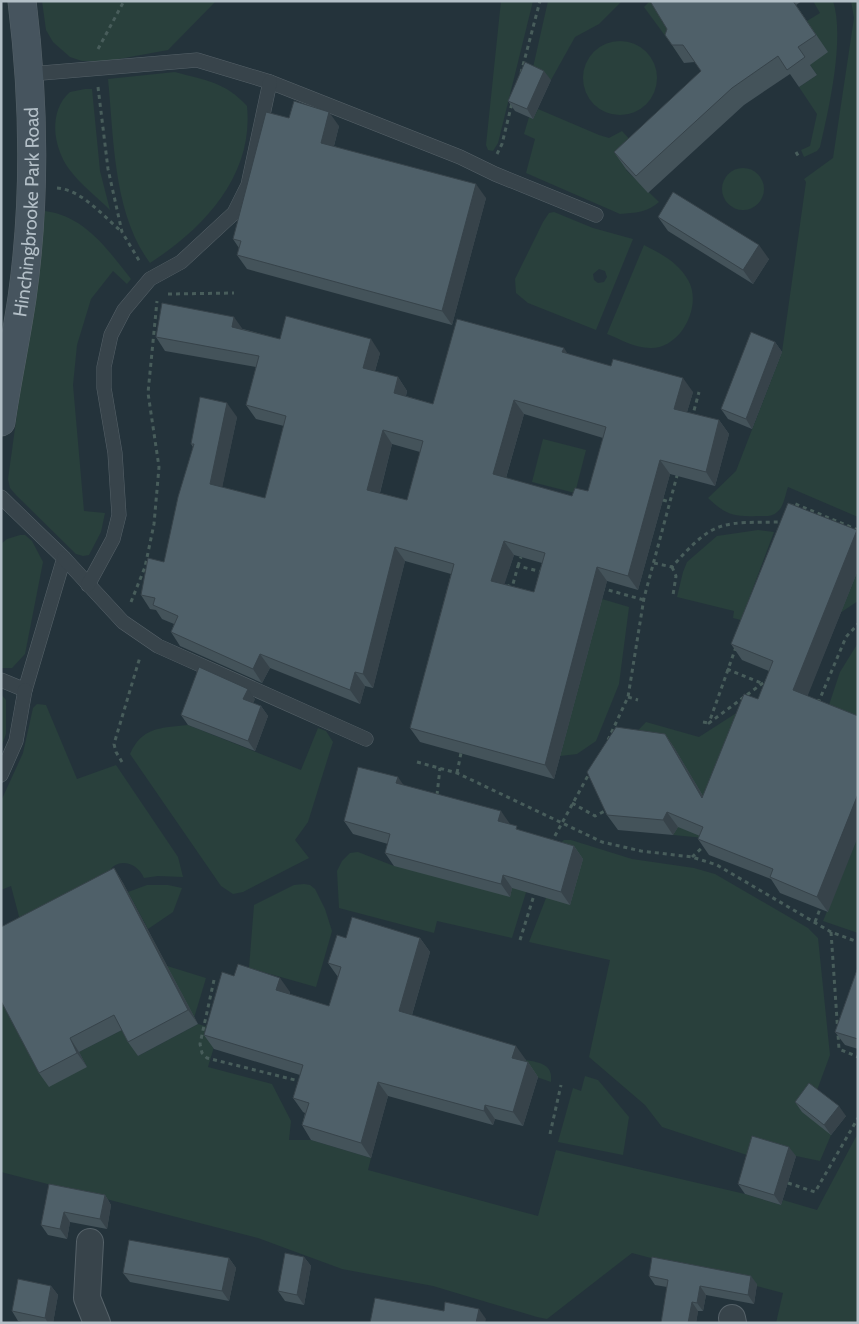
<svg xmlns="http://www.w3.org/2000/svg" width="859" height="1324" font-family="Cabin,sans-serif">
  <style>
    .green { fill: #29403c; fill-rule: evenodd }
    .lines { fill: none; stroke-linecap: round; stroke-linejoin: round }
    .lane-casing { stroke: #566269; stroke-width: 15 }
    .street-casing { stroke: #566269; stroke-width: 28 }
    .secondary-casing { stroke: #566269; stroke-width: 29 }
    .path { stroke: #485d5b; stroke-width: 3; stroke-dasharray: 4 4; stroke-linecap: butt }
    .lane { stroke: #38444b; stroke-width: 14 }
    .street { stroke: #38444b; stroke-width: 26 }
    .secondary { stroke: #46545e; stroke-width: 28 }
    .wall { fill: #44535a; fill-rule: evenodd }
    .shaded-wall { fill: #37434a }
    .building { fill: #4f6069; stroke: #37434a; fill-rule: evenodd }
    .labels { text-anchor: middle; stroke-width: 4; stroke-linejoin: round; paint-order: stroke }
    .street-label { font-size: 19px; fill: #b3bfc7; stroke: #1d2930 }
  </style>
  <rect width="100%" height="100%" fill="#24333b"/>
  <g class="green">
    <polygon points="42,1 216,1 168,50 108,61 82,61 70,57 53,42 46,30"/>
    <polygon points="501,1 533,1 498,143 493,151 488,150 486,145"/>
    <polygon points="548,1 622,1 599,24 575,37 551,80 532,72"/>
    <polygon points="650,1 663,1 679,47 677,52 644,7"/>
    <path d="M813 1H833C845 38 829 109 820 147L817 151 804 157 801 150 810 146 817 114 799 87 817 75 810 65 807 21 820 13Z"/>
    <path d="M851 1H858V517L788 487C785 495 784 507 777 512 772 517 765 516 758 516 734 517 726 515 708 498L736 471 782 352 806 182 804 179 833 158 854 18Z"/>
    <circle cx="620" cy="78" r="37"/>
    <path d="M175 72C206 81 224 81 247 106 254 175 204 228 150 263 113 213 114 139 108 79Z"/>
    <path d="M85 89H92L100 171 110 210C97 197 80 184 69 169 53 147 48 111 70 92Z"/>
    <path d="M538 109 599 135 609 138 622 131 643 154 626 170 659 202C648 212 635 213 620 214L526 173 535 139 524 134 529 117 533 119Z"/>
    <circle cx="743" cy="189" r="21"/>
    <path d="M45 211C85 216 108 250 131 279L127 284 113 271 91 299 77 345 73 385 84 511 105 513 101 532 89 555 83 556 76 554 16 495 10 488 8 479Z"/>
    <path d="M554 212 593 228 633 239 596 330 528 303 516 293 515 279 543 222 549 213ZM599 269 605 271 607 277 604 282 598 283 594 280 593 274Z"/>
    <path d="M644 245C661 254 678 262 688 280 703 305 681 349 650 348 635 348 620 339 607 334Z"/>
    <polygon points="543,439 586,450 575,493 532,482"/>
    <polygon points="758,530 774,532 741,620 733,618 734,611 677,597 683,572 687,562 717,536"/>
    <polygon points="20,535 25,535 32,541 43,562 25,654 12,668 1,668 1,544 7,539"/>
    <polygon points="858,570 858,601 840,613"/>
    <polygon points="602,599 629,607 619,684 596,741 577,754 560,756"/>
    <polygon points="858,643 858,727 826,714 840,672"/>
    <polygon points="769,692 704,838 673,835 699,790 675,749 627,742 646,722 699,737"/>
    <polygon points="1,694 6,700 6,734 1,747"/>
    <path d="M37 704 46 705 77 779 116 765 178 857 183 877 158 876 144 878C137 861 114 856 107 876L21 924 11 886 1 890V801L23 753 33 708Z"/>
    <path d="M188 725 301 770 318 728 326 731 333 742 330 751 308 822 295 840 309 858 243 892 233 894 221 886 130 754C142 727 160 728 188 725Z"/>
    <polygon points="543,837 512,938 437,921 434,933 339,908 337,871 342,861 350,853 358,852 394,866"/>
    <polygon points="858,837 858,933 823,921"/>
    <polygon points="564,840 571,840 632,859 694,868 715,874 808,928 818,938 830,1055 816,1093 831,1135 820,1161 796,1156 756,1158 662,1127 645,1105 589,1057 610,960 529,942 546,898 560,843"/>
    <polygon points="304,884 310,885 315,889 325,909 332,931 316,987 249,968 254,905 294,885"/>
    <polygon points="147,885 168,885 182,888 173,912 148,929 128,892"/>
    <polygon points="164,965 206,978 194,1018"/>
    <polygon points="1,997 87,1067 79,1052 124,1029 138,1056 198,1024 219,1030 208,1067 272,1084 291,1121 289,1140 311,1140 371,1158 368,1170 538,1216 556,1150 745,1194 781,1205 783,1200 817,1210 858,1133 858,1323 776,1323 783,1293 632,1253 547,1319 537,1317 433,1286 342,1269 258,1238 1,1172"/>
    <path d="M526 1060C541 1063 553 1064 551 1082L522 1072Z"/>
    <polygon points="585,1076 598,1080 629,1117 623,1155 558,1142 573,1088 581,1091"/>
  </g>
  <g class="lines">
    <defs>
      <g id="lane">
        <polyline points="30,74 197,60 270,82 460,157 495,174 596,215"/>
        <polyline points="1,497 64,558 25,690 1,680"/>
        <polyline points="64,558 123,622 158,646 366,739"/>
        <polyline points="88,585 113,539 119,515 115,453 104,388 104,367 111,335 124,310 150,279 181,262 234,213 248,185 270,82"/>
        <polyline points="1,775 16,741 25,690"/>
      </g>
      <g id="street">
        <polyline points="90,1242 87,1298 97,1323"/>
        <polyline points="732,1318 733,1323"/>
      </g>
      <g id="secondary">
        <path id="s1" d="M1 422C7 380 16 339 22 298 36 199 34 99 22 1"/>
      </g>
    </defs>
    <use href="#lane" class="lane-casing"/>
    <use href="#street" class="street-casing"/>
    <use href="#secondary" class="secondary-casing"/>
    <g class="path">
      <polyline points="98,49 124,1"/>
      <polyline points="521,73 540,1"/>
      <polyline points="98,87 108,169 122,232 140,262"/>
      <polyline points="796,152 800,159"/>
      <polyline points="497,154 502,144 512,103"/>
      <path d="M57 188C82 190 103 216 121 231"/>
      <polyline points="168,294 234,293"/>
      <polyline points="692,418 699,392"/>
      <polyline points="663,500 670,502"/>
      <polyline points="791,508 793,503 858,530"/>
      <path d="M654 563 672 567C715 518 721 523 784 522"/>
      <polyline points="518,566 521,557"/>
      <polyline points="672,567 676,576 673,595"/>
      <polyline points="506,587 513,584 518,566 542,572"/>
      <polyline points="601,588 644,600"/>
      <polyline points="131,602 145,567 154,524 159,467 148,393 157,301"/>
      <polyline points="736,647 709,723 767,680"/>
      <polyline points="727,669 761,683"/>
      <polyline points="628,697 638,700"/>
      <polyline points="817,700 819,701 846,637 858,624"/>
      <polyline points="703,722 709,723"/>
      <polyline points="608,740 628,697 644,598 678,472"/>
      <polyline points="122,762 116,752 114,744 140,657"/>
      <polyline points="417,762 457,773 602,842 641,851 692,857 717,865 831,932 858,942"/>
      <polyline points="457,773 461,753"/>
      <polyline points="437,795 440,768"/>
      <polyline points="572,803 595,816 607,810"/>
      <polyline points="551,843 590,772"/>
      <polyline points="692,857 706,844"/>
      <polyline points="815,922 820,909"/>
      <polyline points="831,932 839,1049 858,1057"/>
      <polyline points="520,940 535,892"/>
      <polyline points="214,980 200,1044 202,1053 207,1058 303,1082"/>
      <polyline points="550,1134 561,1085"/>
      <polyline points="788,1183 815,1192 858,1118"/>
    </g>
    <use href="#lane" class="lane"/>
    <use href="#street" class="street"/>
    <use href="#secondary" class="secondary"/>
  </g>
  <g class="wall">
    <polygon points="650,1 802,1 796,5 828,52 810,65 817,75 799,87 790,74 744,105 648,193 626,169 614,152 701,71 695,62 684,63 672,45 667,29"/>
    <polygon points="551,80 533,119 515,111 508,101"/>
    <polygon points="289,118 339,126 334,146 486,198 452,325 247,269 237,255 239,248 233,239"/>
    <polygon points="658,217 769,259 753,284 668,231"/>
    <path d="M243 329 280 339 380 353 375 371 398 377 407 391 406 396 433 404 568 354 693 392 687 412 719 420 729 434 715 486 670 474 638 590 607 581 554 779 420 742 410 728 451 574 405 561 373 688 365 686 360 704 270 668 262 683 180 646 171 632 174 624 162 619 156 610 150 609 141 595 164 562 193 447 191 444 237 417 222 487 265 498 284 426 256 419 246 405 256 367 165 351 156 337ZM524 414 603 438 588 491 572 496 506 478ZM392 444 420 452 407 500 380 493ZM514 555 542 563 534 592 504 584Z"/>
    <polygon points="775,342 782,352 752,429 728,419 721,409"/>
    <polygon points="857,530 858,532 858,570 807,696 828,912 780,893 771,879 709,855 698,839 700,836 678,827 673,835 618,830 607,815 665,734 675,749 703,796 758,699 769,671 742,660 731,644"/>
    <polygon points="255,699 253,703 261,706 268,716 255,751 188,725 181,715"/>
    <polygon points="403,785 510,824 519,830 574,846 583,859 570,905 512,888 510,897 394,866 385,853 388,844 353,834 344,821"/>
    <polygon points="114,868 123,883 198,1024 138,1056 128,1042 122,1030 79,1052 87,1067 49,1087 39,1073"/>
    <polygon points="346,938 420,938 430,952 412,1015 526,1060 525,1062 528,1062 538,1077 523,1126 495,1119 493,1125 388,1096 371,1158 311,1140 302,1125 305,1113 303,1112 293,1098 300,1075 214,1049 204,1035 234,976 290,992 290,994 329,1006 338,977 328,963"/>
    <polygon points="858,967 858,1049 845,1045 835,1032"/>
    <polygon points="795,1102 846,1116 831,1135 802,1112"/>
    <polygon points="796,1156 781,1205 745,1194 738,1184"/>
    <polygon points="49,1184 105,1195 111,1205 107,1229 70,1222 67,1239 48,1235 41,1225"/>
    <polygon points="304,1257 311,1266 304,1305 285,1301 278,1291"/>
    <polygon points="229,1258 236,1268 229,1301 130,1282 123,1273"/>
    <polygon points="649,1276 757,1284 754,1304 706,1295 703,1311 698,1311 696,1323 661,1323 667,1287 655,1285"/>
    <polygon points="51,1286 58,1295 53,1323 27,1323 18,1321 12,1311"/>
  </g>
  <g class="shaded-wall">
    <polygon points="544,71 551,80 533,119 527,109"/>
    <polygon points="329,112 339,126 331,157 321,143"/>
    <polygon points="476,184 486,198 452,325 442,311"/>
    <polygon points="759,245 769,259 753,284 743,270"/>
    <polygon points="234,317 244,331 232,327"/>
    <polygon points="371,339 380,353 372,381 363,368"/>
    <polygon points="775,342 782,352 752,429 746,419"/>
    <polygon points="564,348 573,362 562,352"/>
    <polygon points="398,377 407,391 403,407 394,393"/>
    <polygon points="683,378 693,392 684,422 674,409"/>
    <polygon points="514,400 524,414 503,488 493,474"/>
    <polygon points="227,403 237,417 220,498 210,484"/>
    <polygon points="719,420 729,434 715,486 706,472"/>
    <polygon points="383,430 392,444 377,504 367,490"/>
    <polygon points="660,460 670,474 638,590 628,576"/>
    <polygon points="857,530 858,532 858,570 804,705 793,690"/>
    <polygon points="504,541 514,555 501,595 491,581"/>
    <polygon points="395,547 405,561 373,688 363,674"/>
    <polygon points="597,567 607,581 554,779 545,765"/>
    <polygon points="260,654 270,668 262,683 253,669"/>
    <polygon points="355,672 365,686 360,704 350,690"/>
    <polygon points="248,689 255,699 250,709 243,699"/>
    <polygon points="261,706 268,716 255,751 248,741"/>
    <polygon points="665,734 675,749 713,813 702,798"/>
    <polygon points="398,777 407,790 396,783"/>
    <polygon points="858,794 858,837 828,912 817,897"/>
    <polygon points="501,811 510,824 498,821"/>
    <polygon points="667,812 678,827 673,835 663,820"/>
    <polygon points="574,846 583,859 570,905 561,892"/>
    <polygon points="114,868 123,883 198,1024 188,1010"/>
    <polygon points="503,875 512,888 510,897 501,884"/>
    <polygon points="420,938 430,952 409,1025 399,1011"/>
    <polygon points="280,978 290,992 286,1004 276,990"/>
    <polygon points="70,1038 79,1052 87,1067 77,1053"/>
    <polygon points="516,1046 526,1060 522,1072 512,1058"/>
    <polygon points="528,1062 538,1077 523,1126 513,1112"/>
    <polygon points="378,1082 388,1096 371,1158 361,1143"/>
    <polygon points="485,1105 495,1119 493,1125 484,1111"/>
    <polygon points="839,1106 846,1116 831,1135 824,1125"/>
    <polygon points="789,1147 796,1156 781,1205 774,1195"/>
    <polygon points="105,1195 111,1205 107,1229 100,1219"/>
    <polygon points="64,1212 70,1222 67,1239 60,1229"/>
    <polygon points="304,1257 311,1266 304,1305 297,1295"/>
    <polygon points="229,1258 236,1268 229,1301 222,1291"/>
    <polygon points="751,1276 757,1284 754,1304 748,1295"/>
    <polygon points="51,1286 58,1295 53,1323 48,1323 45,1318"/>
    <polygon points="700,1286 706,1295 703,1311 697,1303"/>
    <polygon points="692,1302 698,1311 696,1323 688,1323"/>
    <polygon points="479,1309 486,1319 485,1323 476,1323"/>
  </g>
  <g class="building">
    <polygon points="650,1 793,1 816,35 798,47 805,57 787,70 778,56 732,88 636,176 614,152 701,71 683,45 672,45 665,35 667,29"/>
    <polygon points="525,62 544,71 527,109 508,101"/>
    <polygon points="294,101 329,112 321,143 476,184 442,311 237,255 241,241 233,239 266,112 289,118"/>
    <polygon points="673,192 759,245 743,270 658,217"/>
    <path d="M162 303 234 317 232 327 280 339 286 316 371 339 363 368 398 377 394 393 433 404 457 319 564 348 562 352 611 366 613 359 683 378 674 409 719 420 706 472 660 460 628 576 597 567 545 765 410 728 454 564 395 547 363 674 355 672 350 690 260 654 253 669 171 632 178 616 153 605 155 598 141 595 148 558 164 562 178 497 194 444H191L200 397 227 403 210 484 265 498 286 416 246 405 259 356 156 337ZM514 400 606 427 588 491 575 488 572 496 493 474ZM383 430 423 441 407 500 367 490ZM504 541 545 553 534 592 491 581Z"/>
    <polygon points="751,332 775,342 746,419 721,409"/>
    <polygon points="788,503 857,530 793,690 858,716 858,794 817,897 770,877 773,869 698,839 703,827 667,812 663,820 607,815 587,772 616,727 665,734 702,798 744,694 758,699 773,661 731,644"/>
    <polygon points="199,667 248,689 243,699 261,706 248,741 181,715"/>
    <polygon points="358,767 398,777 396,783 501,811 498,821 517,826 516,829 574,846 561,892 503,875 501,884 385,853 390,834 344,821"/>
    <polygon points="114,868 188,1010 128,1042 114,1015 70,1038 77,1053 39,1073 1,1001 1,927"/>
    <polygon points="352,917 420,938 399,1011 516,1046 512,1058 528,1062 513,1112 485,1105 484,1111 378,1082 361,1143 302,1125 309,1103 293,1098 303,1065 204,1035 222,972 234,976 238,964 280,978 276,990 329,1006 341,967 328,963 337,935 346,938"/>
    <polygon points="858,967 858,1039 835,1032"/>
    <polygon points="809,1083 839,1106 824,1125 795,1102"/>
    <polygon points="752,1136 789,1147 774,1195 738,1184"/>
    <polygon points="49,1184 105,1195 100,1219 64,1212 60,1229 41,1225"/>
    <polygon points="129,1240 229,1258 222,1291 123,1273"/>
    <polygon points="285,1253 304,1257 297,1295 278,1291"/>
    <polygon points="652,1257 751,1276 748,1295 700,1286 697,1303 692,1302 688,1323 661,1323 668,1280 649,1276"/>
    <polygon points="18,1279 51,1286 45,1318 12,1311"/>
    <polygon points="375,1298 444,1311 445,1302 479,1309 476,1323 370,1323"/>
  </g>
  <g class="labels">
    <g class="street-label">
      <text dy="7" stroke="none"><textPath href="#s1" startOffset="212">Hinchingbrooke Park Road</textPath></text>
    </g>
  </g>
  <rect width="859" height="1324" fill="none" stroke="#b3bfc7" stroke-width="5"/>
</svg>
